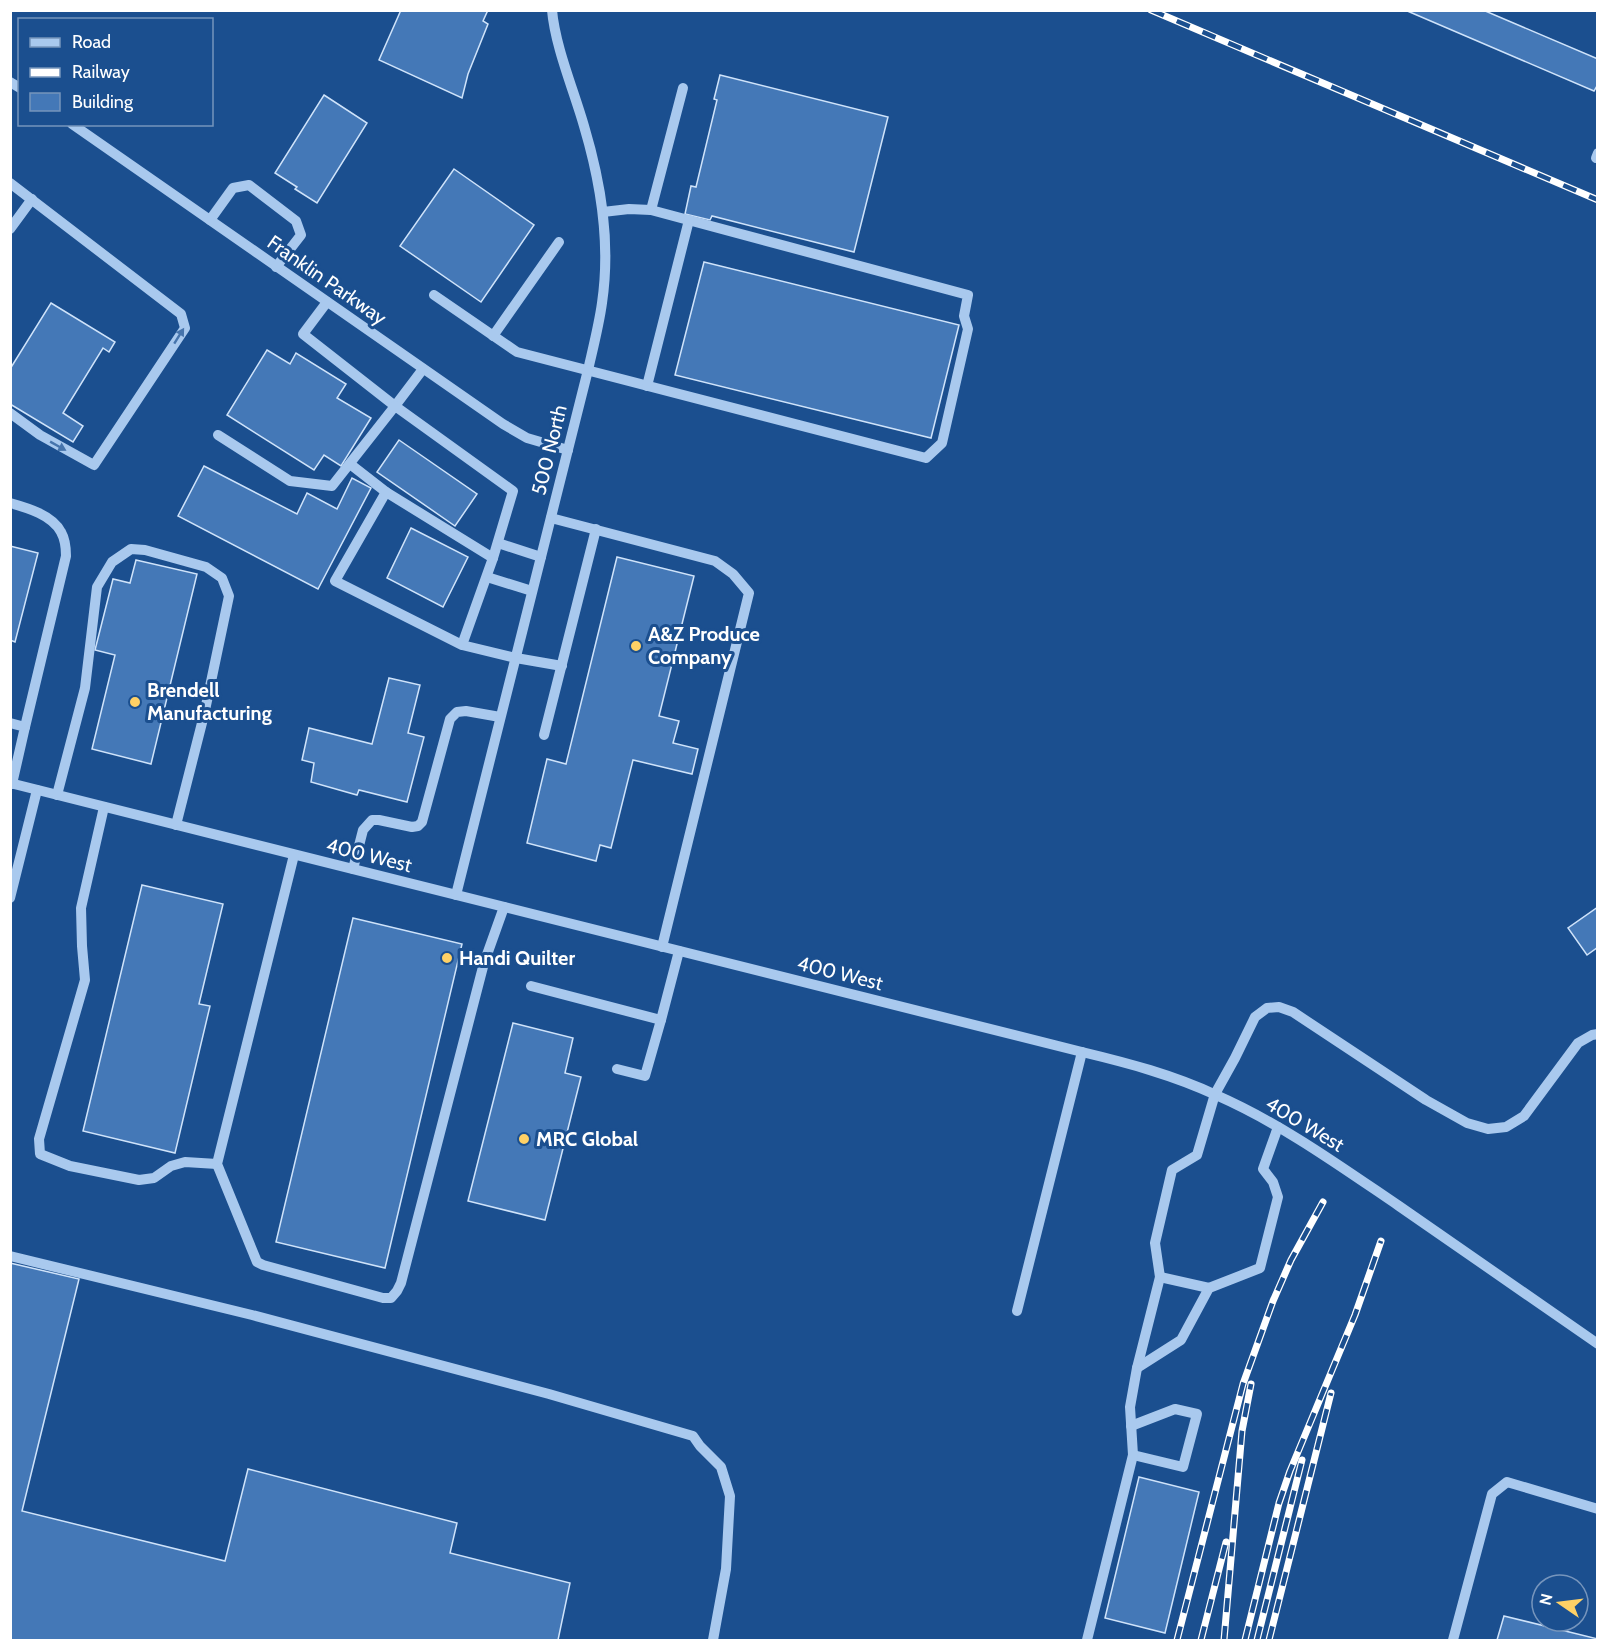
<svg xmlns="http://www.w3.org/2000/svg" width="1608" height="1651" font-family="Cabin,sans-serif">
  <style>
    .building { fill: #4478b7; stroke: #cfe3fa; stroke-width: 1.5 }
    .lines { fill: none; stroke-linecap: round; stroke-linejoin: round }
    .minor { stroke: #a9c9ee; stroke-width: 10 }
    .rail-casing { stroke: #fff; stroke-width: 7 }
    .rail { stroke: #1b4f8f; stroke-width: 4.5; stroke-dasharray: 14; stroke-linecap: butt }
    .oneway { fill: #4674ac }
    .poi-dot { fill: #ffd166; stroke: #1b4f8f; stroke-width: 2 }
    .labels { text-anchor: middle; stroke-width: 6; stroke-linejoin: round; paint-order: stroke }
    .street-label { font-size: 20px; fill: #fff; stroke: #1b4f8f }
    .poi-label { font-size: 20px; font-weight: bold; fill: #fff; stroke: #1b4f8f; text-anchor: start }
  </style>
  <rect width="100%" height="100%" fill="#1b4f8f"/>
  <g class="building">
    <polygon points="401,10 488,10 483,21 488,24 468,74 462,98 379,60"/>
    <polygon points="1405,10 1483,10 1598,59 1598,84 1594,91"/>
    <polygon points="720,75 888,117 854,252 712,216 710,220 685,214 691,186 696,187 717,100 714,99"/>
    <polygon points="324,95 367,123 317,203 295,189 297,187 275,173"/>
    <polygon points="454,169 534,225 481,302 400,246"/>
    <polygon points="704,262 959,325 931,438 675,375"/>
    <polygon points="51,303 115,342 109,352 103,348 63,413 83,426 73,442 10,404 10,369"/>
    <polygon points="267,350 290,364 296,353 346,384 337,398 371,418 341,466 324,455 314,470 227,415"/>
    <polygon points="399,440 477,494 455,526 377,472"/>
    <polygon points="204,466 297,514 307,493 337,509 352,478 371,488 318,589 178,516"/>
    <polygon points="411,528 468,557 443,607 387,578"/>
    <polygon points="10,546 38,553 15,642 10,640"/>
    <polygon points="617,557 694,576 659,716 679,721 673,743 698,749 692,774 633,760 611,848 600,845 596,861 527,843 547,759 566,764"/>
    <polygon points="136,560 197,574 151,764 92,749 115,655 95,650 113,579 130,583"/>
    <polygon points="389,678 420,685 408,733 424,737 407,802 359,790 357,795 311,782 314,763 302,760 309,728 372,744"/>
    <polygon points="142,885 223,904 199,1004 210,1006 175,1153 83,1131"/>
    <polygon points="1598,907 1598,947 1587,955 1568,928"/>
    <polygon points="353,918 462,944 385,1268 276,1242"/>
    <polygon points="513,1023 573,1038 565,1073 581,1077 545,1220 468,1201"/>
    <polygon points="10,1263 79,1279 22,1511 225,1561 248,1469 457,1523 450,1553 570,1583 558,1640 10,1640"/>
    <polygon points="1139,1477 1199,1492 1165,1633 1105,1618"/>
    <polygon points="1504,1616 1598,1639 1598,1640 1497,1640"/>
  </g>
  <g class="lines">
    <g class="minor">
      <polyline points="10,82 20,88"/>
      <polyline points="72,124 503,424 527,438 568,450"/>
      <polyline points="1598,153 1596,158 1598,158"/>
      <polyline points="10,183 181,314 185,328 94,465 40,435 10,413"/>
      <polyline points="651,210 683,88"/>
      <polyline points="210,220 233,188 249,185 296,221 301,235 276,267"/>
      <polyline points="10,229 32,199"/>
      <polyline points="434,295 517,352 926,458 942,443 968,329 964,316 968,295 651,210 629,209 603,212"/>
      <polyline points="327,302 303,334 395,406 423,369"/>
      <polyline points="493,336 559,242"/>
      <polyline points="647,386 689,220"/>
      <polyline points="218,435 290,481 332,486 395,406 513,491 493,558"/>
      <polyline points="350,464 386,492"/>
      <path d="M10 503C28 508 52 515 61 532 65 539 66 548 66 556L25 727"/>
      <polyline points="551,518 715,561 733,574 749,593 662,947"/>
      <polyline points="498,543 541,557"/>
      <polyline points="487,577 532,591"/>
      <polyline points="462,645 493,558 386,492 335,581 462,645 516,658 562,666"/>
      <polyline points="10,723 25,727 12,784"/>
      <polyline points="544,735 596,529"/>
      <path d="M10 783 1082 1052C1128 1063 1173 1075 1216 1095 1282 1124 1340 1166 1399 1206 1465 1252 1531 1298 1598 1344"/>
      <polyline points="57,795 85,688 97,587 112,562 131,549 145,550 206,567 222,578 229,596 204,715 176,825"/>
      <polyline points="104,807 81,908 82,946 85,980 39,1139 40,1154 70,1166 139,1180 154,1178 171,1166 185,1162 217,1164"/>
      <polyline points="294,855 217,1164 257,1262 263,1265 383,1298 391,1298 397,1291 401,1283 484,963 504,907"/>
      <polyline points="353,869 363,830 372,820 379,820 412,827 418,826 422,822 450,719 457,712 466,711 500,717"/>
      <path d="M456 895 588 370C593 348 599 325 602 303 611 242 601 183 584 126 574 91 555 46 552 10"/>
      <polyline points="10,898 37,790"/>
      <polyline points="531,986 661,1020 679,951"/>
      <polyline points="617,1069 645,1076 661,1020"/>
      <polyline points="10,1256 252,1315 549,1394 693,1436 700,1446 721,1467 730,1496 726,1569 713,1640"/>
      <polyline points="1160,1277 1209,1288"/>
      <polyline points="1017,1311 1082,1052"/>
      <polyline points="1137,1368 1181,1340 1209,1288 1260,1268 1278,1197 1273,1182 1263,1169 1278,1127"/>
      <polyline points="1131,1426 1175,1409 1197,1414 1183,1467 1133,1455"/>
      <polyline points="1087,1640 1133,1455 1130,1407 1137,1368 1160,1277 1155,1243 1172,1170 1197,1155 1215,1094 1235,1058 1255,1017 1267,1008 1279,1007 1293,1012 1426,1100 1467,1123 1488,1129 1506,1127 1524,1116 1578,1043 1592,1035 1598,1034"/>
      <polyline points="1453,1640 1492,1494 1507,1482 1598,1509"/>
    </g>
    <defs>
      <g id="rail">
        <polyline points="1151,10 1598,200"/>
        <polyline points="1177,1640 1243,1384 1273,1301 1291,1260 1323,1202"/>
        <polyline points="1201,1640 1226,1542"/>
        <polyline points="1224,1640 1242,1431 1251,1384"/>
        <polyline points="1245,1640 1279,1503 1290,1471 1355,1315 1381,1241"/>
        <polyline points="1257,1640 1302,1460"/>
        <polyline points="1269,1640 1331,1393"/>
      </g>
    </defs>
    <use href="#rail" class="rail-casing"/>
    <use href="#rail" class="rail"/>
  </g>
  <defs><path id="oneway-solid" d="M-6-.8H1V-3.2L6.5 0L1 3.2V.8H-6Z" transform="scale(1.5)"/></defs>
  <g class="oneway">
    <use href="#oneway-solid" transform="translate(179 336) rotate(-58)"/>
    <use href="#oneway-solid" transform="translate(58 446) rotate(29)"/>
  </g>
  <g class="poi-dot">
    <circle cx="636" cy="646" r="6"/>
    <circle cx="135" cy="702" r="6"/>
    <circle cx="447" cy="958" r="6"/>
    <circle cx="524" cy="1139" r="6"/>
  </g>
  <g class="labels">
    <g class="street-label">
      <text transform="translate(327 280) rotate(35)" y="7">Franklin Parkway</text>
      <text transform="translate(549 450) rotate(-76)" y="7">500 North</text>
      <text transform="translate(369 855) rotate(14)" y="7">400 West</text>
      <text transform="translate(840 973) rotate(14)" y="7">400 West</text>
      <text transform="translate(1305 1124) rotate(31)" y="7">400 West</text>
    </g>
    <g class="poi-label">
      <text x="648" y="641">A&amp;Z Produce<tspan x="648" dy="23">Company</tspan></text>
      <text x="147" y="697">Brendell<tspan x="147" dy="23">Manufacturing</tspan></text>
      <text x="459" y="965">Handi Quilter</text>
      <text x="536" y="1146">MRC Global</text>
    </g>
  </g>
  <rect width="1608" height="1651" fill="none" stroke="#ffffff" stroke-width="24"/>
  <rect x="18" y="18" width="195" height="108" fill="#1b4f8f" stroke="#7695bc" stroke-width="1.5"/>
  <rect x="30" y="38" width="30" height="9" fill="#a9c9ee" stroke="#7695bc" stroke-width="1.5"/>
  <text x="72" y="48" font-size="18" fill="#ffffff">Road</text>
  <rect x="30" y="68" width="30" height="9" fill="#ffffff" stroke="#7695bc" stroke-width="1.5"/>
  <text x="72" y="78" font-size="18" fill="#ffffff">Railway</text>
  <rect x="30" y="93" width="30" height="18" fill="#4478b7" stroke="#7695bc" stroke-width="1.5"/>
  <text x="72" y="108" font-size="18" fill="#ffffff">Building</text>
  <g transform="translate(1560 1603) rotate(284)"><circle r="28" fill="#1b4f8f" stroke="#7695bc" stroke-width="1.5"/>
  <path d="M0-4.5L10 22L0 15L-10 22Z" fill="#ffd166"/>
  <text y="-9" font-size="16" font-weight="bold" text-anchor="middle" fill="#ffffff">N</text>
  </g>
</svg>
